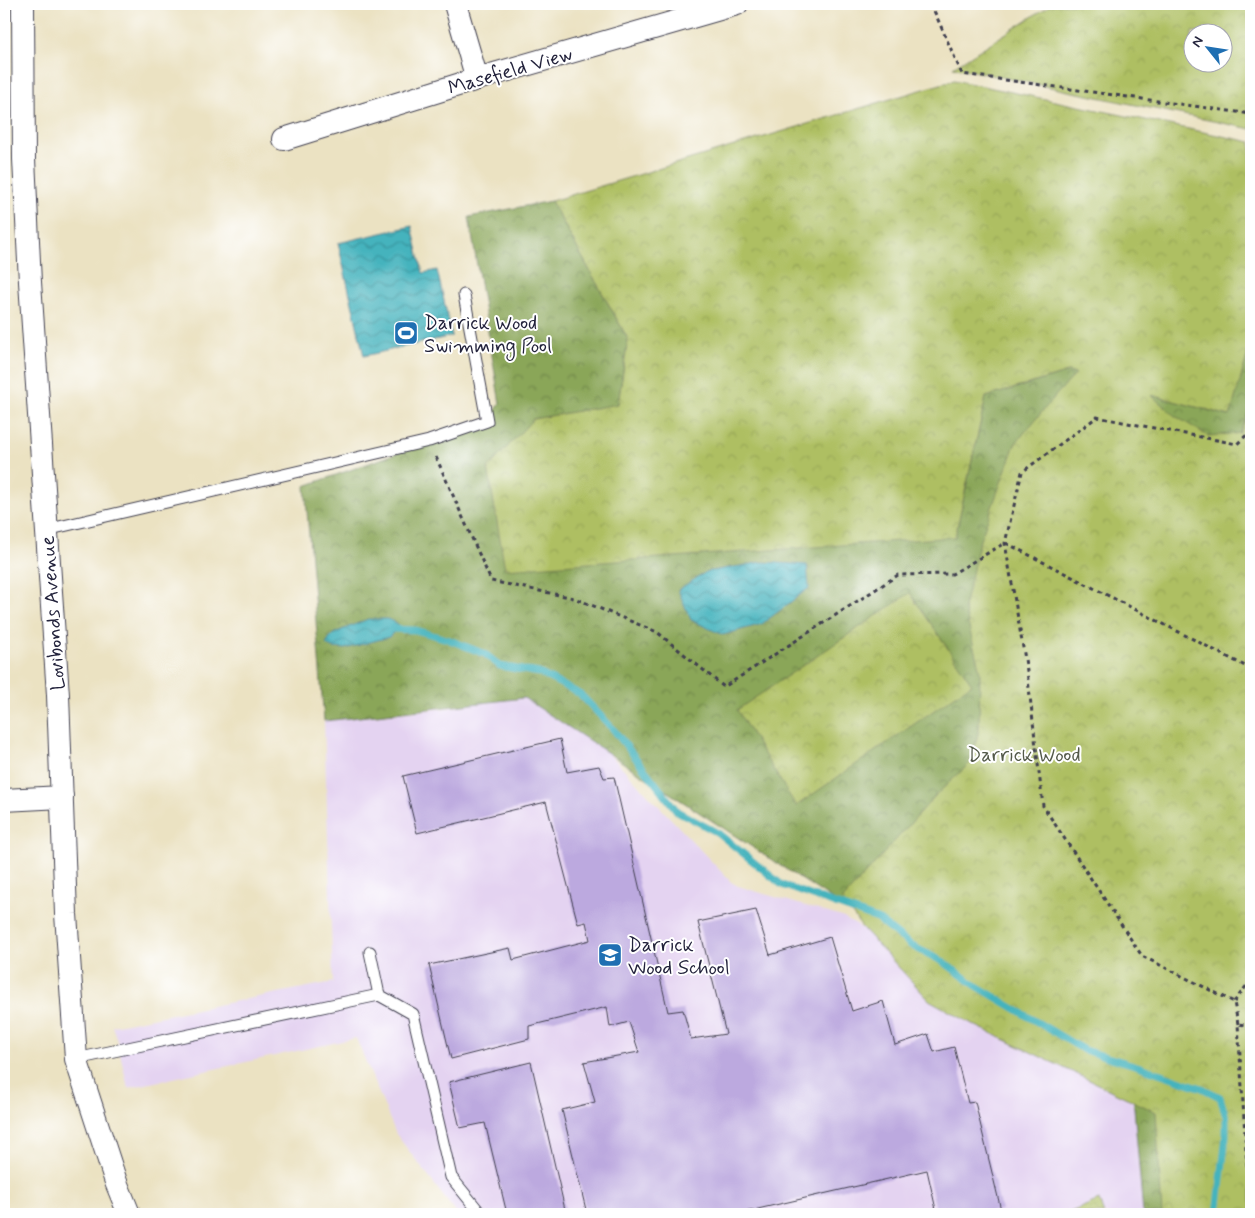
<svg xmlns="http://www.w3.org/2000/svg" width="1255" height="1218" font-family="Mynerve,sans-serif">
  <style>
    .built { fill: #e4d3f1 }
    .forest { fill: url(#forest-crowns); stroke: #56644a }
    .park { fill: url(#park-crowns); stroke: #68704e; fill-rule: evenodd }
    .water { fill: url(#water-waves); stroke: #336a7c }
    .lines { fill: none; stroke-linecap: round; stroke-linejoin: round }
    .stream { stroke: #44b3bd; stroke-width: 7 }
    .building { fill: #bca9df }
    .service-casing { stroke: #403f4f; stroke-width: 13 }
    .minor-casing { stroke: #403f4f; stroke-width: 24 }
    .path { stroke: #403f4f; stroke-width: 3; stroke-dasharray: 4 4; stroke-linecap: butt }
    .service { stroke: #fff; stroke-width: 11 }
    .minor { stroke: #fff; stroke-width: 22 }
    .labels { text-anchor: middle; stroke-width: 4; stroke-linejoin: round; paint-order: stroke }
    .street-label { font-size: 20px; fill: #22223b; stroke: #fff }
    .poi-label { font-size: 20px; fill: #22223b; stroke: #fff; text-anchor: start }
    .park-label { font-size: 20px; fill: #535949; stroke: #fff }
  </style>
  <defs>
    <pattern id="forest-crowns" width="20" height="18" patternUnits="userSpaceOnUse" patternTransform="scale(1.25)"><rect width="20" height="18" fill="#8aa658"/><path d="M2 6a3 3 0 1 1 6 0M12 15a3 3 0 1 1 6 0" fill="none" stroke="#70874a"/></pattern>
    <pattern id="park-crowns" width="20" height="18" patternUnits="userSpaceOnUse" patternTransform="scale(1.25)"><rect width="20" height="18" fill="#aebf62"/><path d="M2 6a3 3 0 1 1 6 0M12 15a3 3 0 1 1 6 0" fill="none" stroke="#95a456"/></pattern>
    <pattern id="water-waves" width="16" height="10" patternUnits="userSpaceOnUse" patternTransform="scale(1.25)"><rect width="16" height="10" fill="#44b3bd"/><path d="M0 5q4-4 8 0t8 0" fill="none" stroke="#38919b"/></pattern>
  </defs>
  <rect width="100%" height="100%" fill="#fff"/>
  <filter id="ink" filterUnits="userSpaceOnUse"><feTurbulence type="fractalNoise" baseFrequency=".02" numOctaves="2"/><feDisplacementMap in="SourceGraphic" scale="10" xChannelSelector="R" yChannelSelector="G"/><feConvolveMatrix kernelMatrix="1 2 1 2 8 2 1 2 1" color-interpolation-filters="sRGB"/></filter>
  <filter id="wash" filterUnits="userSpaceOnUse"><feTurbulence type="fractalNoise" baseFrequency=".0096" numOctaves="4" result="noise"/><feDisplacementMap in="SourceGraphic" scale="20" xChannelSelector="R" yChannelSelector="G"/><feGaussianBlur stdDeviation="1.12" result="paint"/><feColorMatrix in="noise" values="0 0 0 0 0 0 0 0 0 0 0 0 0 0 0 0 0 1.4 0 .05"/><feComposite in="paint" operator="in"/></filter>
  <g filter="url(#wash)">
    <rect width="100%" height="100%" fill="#ebe2c2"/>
    <polygon class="built" points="545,692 617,762 731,882 738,886 842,917 863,929 929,1000 974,1025 1157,1112 1162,1214 457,1214 396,1134 356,1038 128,1088 117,1040 112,1026 333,982 324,721 447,708"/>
    <polygon class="forest" points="551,201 628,339 618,405 533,419 955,537 986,397 1068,372 1229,416 1251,342 1251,1214 1143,1214 1133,1096 524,698 324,721 305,486 487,421 500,404 469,217"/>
    <g class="park">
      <path d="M1052 4H1251V129L953 67ZM1192 32H1222V62H1192Z"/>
      <polygon points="954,80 1251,142 1251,342 1230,416 1151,395 1175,416 1208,436 1240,433 1251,405 1251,1214 1162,1214 1156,1112 974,1025 929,1000 863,929 842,900 935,796 971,762 979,729 980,672 964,607 980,540 1015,444 1057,394 1076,374 1068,372 986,397 955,537 505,569 488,468 533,419 618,404 628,339 551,201"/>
      <polygon points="910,593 972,684 796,806 737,710"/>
      <polygon points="1099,1200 1104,1214 1066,1214"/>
    </g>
    <g class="water">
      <polygon points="412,226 423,273 437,270 452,336 364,356 338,243"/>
      <polygon points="763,562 807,565 809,588 762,624 723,635 691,620 678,590 706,572"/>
      <polygon points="368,619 387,619 397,623 397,629 389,637 345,649 332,648 326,645 330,637 337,632"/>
    </g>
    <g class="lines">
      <polyline class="stream" points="390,629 415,630 447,639 485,654 500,666 539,673 580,694 613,729 677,811 718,833 782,885 877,919 912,946 942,961 975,985 1084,1050 1141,1067 1202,1088 1220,1097 1226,1117 1226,1136 1217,1214"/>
    </g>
    <g id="blocks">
      <g class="building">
        <polygon points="560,739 567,772 599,766 604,778 614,777 668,1012 683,1010 691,1039 726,1034 698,922 756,910 770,955 830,937 852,1011 883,1001 895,1045 928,1034 934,1052 954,1047 968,1103 975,1102 1001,1210 980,1214 937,1214 927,1170 736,1214 587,1214 562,1110 595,1102 584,1062 639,1052 629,1022 610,1027 607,1007 529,1026 529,1039 451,1059 429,965 510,948 513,960 590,940 586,922 578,924 546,802 417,833 403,776"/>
        <polygon points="531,1062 566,1214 507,1214 485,1123 460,1128 449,1082"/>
      </g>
    </g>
  </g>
  <g filter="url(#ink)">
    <use href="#blocks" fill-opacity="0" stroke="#403f4f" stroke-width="1"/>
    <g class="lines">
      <defs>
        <g id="service">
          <polyline points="46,530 429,441 487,421 464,295"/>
          <polyline points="370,952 379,995"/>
          <polyline points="76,1059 379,995 413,1014 451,1177 481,1214"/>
        </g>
        <g id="minor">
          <polyline points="23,4 24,159 30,282 58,695 66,914 76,1059 116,1182 129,1214"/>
          <polyline points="455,4 477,79"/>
          <polyline points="284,139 477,79 737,4"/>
          <polyline points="4,800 62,797"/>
        </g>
      </defs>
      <use href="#service" class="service-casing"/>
      <use href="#minor" class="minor-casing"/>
      <g class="path">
        <polyline points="931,4 962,74 1251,114"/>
        <polyline points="436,457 491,581 574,598 657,632 724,687 898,575 952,574 1005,543"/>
        <polyline points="1006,543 1251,669"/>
        <polyline points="1234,1002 1251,980"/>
        <polyline points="1238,1024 1234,1002 1142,956 1043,806 1027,671 1005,543 1022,472 1097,417 1237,444 1251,431"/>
        <polyline points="1250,1214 1238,1024 1251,1026"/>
      </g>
      <use href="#service" class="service"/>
      <use href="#minor" class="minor"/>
    </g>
  </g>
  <defs>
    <symbol id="stadium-square" viewBox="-11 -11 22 22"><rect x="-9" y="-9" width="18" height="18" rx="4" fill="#1f6fb2" stroke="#fff"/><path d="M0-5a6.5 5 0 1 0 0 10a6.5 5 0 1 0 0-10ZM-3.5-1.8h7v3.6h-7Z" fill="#fff"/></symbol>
    <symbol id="school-square" viewBox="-11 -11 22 22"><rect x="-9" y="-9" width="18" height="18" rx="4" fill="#1f6fb2" stroke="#fff"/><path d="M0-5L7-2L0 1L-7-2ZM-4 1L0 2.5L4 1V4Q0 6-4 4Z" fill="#fff"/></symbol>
  </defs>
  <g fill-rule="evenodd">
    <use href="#stadium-square" x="392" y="319" width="28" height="28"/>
    <use href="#school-square" x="596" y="941" width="28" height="28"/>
  </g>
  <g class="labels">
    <g class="street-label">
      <text transform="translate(510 70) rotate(-16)" y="7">Masefield View</text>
      <text transform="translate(52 613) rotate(-94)" y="7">Lovibonds Avenue</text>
    </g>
    <g class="poi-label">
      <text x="424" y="329">Darrick Wood<tspan x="424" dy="23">Swimming Pool</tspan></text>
      <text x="628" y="951">Darrick<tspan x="628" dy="23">Wood School</tspan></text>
    </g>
    <g class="park-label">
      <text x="1024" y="761">Darrick Wood</text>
    </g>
  </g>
  <rect width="1255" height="1218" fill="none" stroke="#fff" stroke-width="20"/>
  <g transform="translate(1208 48) rotate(300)"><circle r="24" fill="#ffffff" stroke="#a7a7b1"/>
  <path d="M0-4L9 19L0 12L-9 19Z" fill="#1f6fb2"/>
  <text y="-8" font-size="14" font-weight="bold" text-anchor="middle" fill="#22223b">N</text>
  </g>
</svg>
